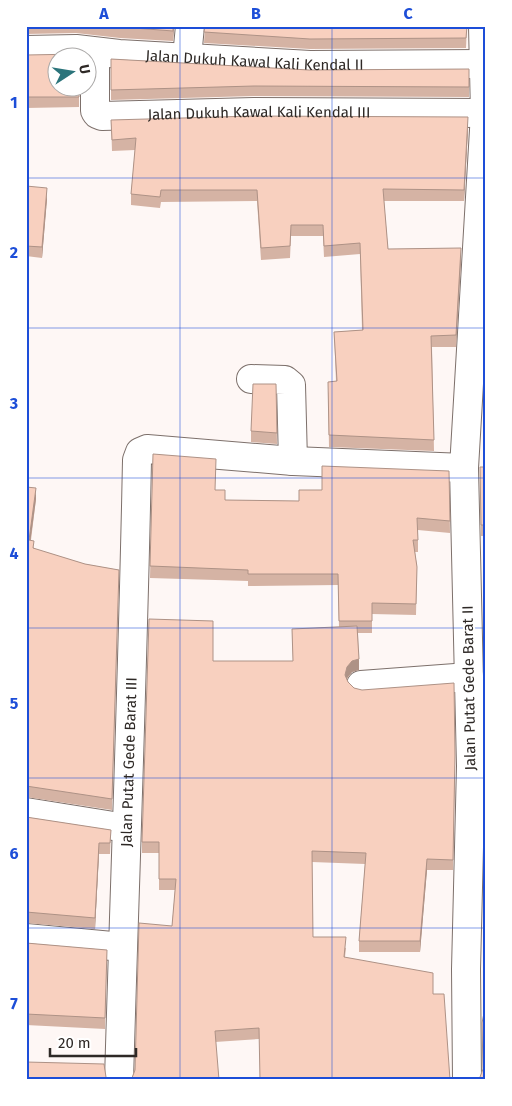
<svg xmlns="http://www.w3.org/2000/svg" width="512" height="1106" font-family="'Fira Sans',sans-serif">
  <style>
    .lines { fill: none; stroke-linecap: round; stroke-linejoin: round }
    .minor-casing { stroke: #7d706b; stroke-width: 30 }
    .minor { stroke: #fff; stroke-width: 28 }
    .wall { fill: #d5b3a4 }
    .shaded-wall { fill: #ae9286 }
    .building { fill: #f8d0bf; stroke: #ae9286 }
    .grid { fill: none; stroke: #1d4ed8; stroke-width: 1; stroke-opacity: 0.55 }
    .labels { text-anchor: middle; stroke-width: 4; stroke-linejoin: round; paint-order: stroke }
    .street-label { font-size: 15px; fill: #2e2926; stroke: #fff }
    .neatline { fill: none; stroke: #1d4ed8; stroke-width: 2 }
    .grid-label { font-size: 16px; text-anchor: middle; font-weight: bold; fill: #1d4ed8 }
  </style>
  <rect width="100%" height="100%" fill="#fef7f5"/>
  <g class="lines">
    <defs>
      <g id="minor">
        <path id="s1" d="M26 50 76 49 119 54 310 65 483 64"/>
        <path id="s2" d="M95 52V111L97 114 102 116 254 112 485 113"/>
        <polyline points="187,57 190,26"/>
        <polyline points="251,379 285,380 291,385 293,461"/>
        <polyline points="361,685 469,677"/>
        <polyline points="26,812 126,828"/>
        <polyline points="26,938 123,947"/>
        <path id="s3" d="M119 1080C125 873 133 666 137 460L140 452 147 449 293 461 464 468"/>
        <polyline points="467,1080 466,969 471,766 464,468 485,113 483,26"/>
      </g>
    </defs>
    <use href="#minor" class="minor-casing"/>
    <use href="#minor" class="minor"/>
  </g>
  <g class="wall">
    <polygon points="26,26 174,26 173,41 120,38 76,33 26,34"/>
    <polygon points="205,26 467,26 466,48 310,49 204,43"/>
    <polygon points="26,55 79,88 79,107 26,108"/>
    <polygon points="111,59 309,70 469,69 469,97 254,96 111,100"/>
    <polygon points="111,120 468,129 464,201 384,201 388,249 461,260 456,347 432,347 434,451 329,447 328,393 336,381 334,332 362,330 360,254 324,257 323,236 291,236 290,258 261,260 257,201 161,202 160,208 131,205 131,194 135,150 112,151"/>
    <polygon points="26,186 47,199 42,258 26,256"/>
    <polygon points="276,384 277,444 251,442 251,431"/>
    <polygon points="153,454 215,490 225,500 299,501 322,490 449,471 450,533 418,530 418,552 415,552 417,567 416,615 372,614 372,633 358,633 359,670 352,672 347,679 348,682 354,688 455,766 453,870 427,870 420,952 359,952 359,941 365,864 312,862 313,937 346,948 345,957 259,1039 215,1042 132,1078 172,926 175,890 159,890 159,853 142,853 142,842 213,661 293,661 292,629 339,627 338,585 248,586 248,581 150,578"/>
    <polygon points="480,467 486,467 486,560 484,536 481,536"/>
    <polygon points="26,487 36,499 31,540 34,549 85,564 119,570 112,810 26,797"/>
    <polygon points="486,791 486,872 484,872"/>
    <polygon points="26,817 111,830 110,854 99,854 95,929 26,923"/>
    <polygon points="26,943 107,950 105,1029 26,1025"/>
  </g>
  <g class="shaded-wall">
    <polygon points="173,26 174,26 173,41"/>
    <polygon points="468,117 468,129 464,201 464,190"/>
    <polygon points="47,188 47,199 42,258 42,247"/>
    <polygon points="461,248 461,260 456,347 456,335"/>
    <polygon points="36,488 36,499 29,551 29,540"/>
    <polygon points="359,659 359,670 352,672 347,678 345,686 345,675 347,667 352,661"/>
    <polygon points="99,843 99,854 95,929 95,918"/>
    <polygon points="427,859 427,870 420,952 420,941"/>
  </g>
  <g class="building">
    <polygon points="108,26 173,26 173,31"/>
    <polygon points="205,26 467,26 466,38 310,39 204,32"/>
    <polygon points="79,54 79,58 58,58 58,88 79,88 79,97 26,97 26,55"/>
    <polygon points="111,59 309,70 469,69 469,87 254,86 111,90"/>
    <polygon points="254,116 468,117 464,190 383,189 388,249 461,248 456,335 431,336 434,440 329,435 328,382 337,381 334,332 363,330 360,243 324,246 323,225 291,225 290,246 261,248 257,190 161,190 160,197 131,194 136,138 112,140 111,120"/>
    <polygon points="26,186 47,188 42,247 26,246"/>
    <polygon points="253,384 276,384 277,433 251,431"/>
    <polygon points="153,454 216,459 215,490 225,490 225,500 299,501 299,490 322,490 322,466 449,471 450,521 417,518 418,540 413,540 417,567 416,604 372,603 372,621 339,621 338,574 248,574 248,570 150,566"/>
    <polygon points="480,467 486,467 486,549 484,525 481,525"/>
    <polygon points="26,487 36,488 29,540 34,541 33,548 85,564 119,570 112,799 26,786"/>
    <polygon points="149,619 213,621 213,661 293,661 292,629 357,626 359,659 352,661 347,667 345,675 348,682 354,688 362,690 454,683 455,755 453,860 427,859 420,941 359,941 366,853 312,851 313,937 346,937 344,957 433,973 433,994 444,994 450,1080 260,1080 259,1028 215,1031 219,1080 130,1080 132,1078 135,1070 139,923 172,926 176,879 159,879 159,842 142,842"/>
    <polygon points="485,672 486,672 486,718"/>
    <polygon points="486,791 486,861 484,861"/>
    <polygon points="26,817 111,830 110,843 99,843 95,918 26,912"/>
    <polygon points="26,943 107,950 105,1018 26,1014"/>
    <polygon points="486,1003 486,1080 477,1080 480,1077 483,1069 482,1023"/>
    <polygon points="26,1062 104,1064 106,1077 108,1080 26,1080"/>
  </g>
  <path class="grid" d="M180 26V1080M332 26V1080M26 178H486M26 328H486M26 478H486M26 628H486M26 778H486M26 928H486"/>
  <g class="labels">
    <g class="street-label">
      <text dy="5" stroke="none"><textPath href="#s1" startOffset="229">Jalan Dukuh Kawal Kali Kendal II</textPath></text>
      <text dy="5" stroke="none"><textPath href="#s2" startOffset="225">Jalan Dukuh Kawal Kali Kendal III</textPath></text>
      <text transform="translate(469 688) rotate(-91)" y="5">Jalan Putat Gede Barat II</text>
      <text dy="5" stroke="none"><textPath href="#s3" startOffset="318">Jalan Putat Gede Barat III</textPath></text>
    </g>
  </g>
  <rect width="512" height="1106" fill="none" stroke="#ffffff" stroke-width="55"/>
  <g transform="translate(72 72) rotate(78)"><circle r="24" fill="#ffffff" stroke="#aba9a8"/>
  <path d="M0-4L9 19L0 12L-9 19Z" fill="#2b747b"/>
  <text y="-8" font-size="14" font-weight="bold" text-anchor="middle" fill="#2e2926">U</text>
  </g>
  <path d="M50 1048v8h86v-8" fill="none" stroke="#2e2926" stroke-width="2.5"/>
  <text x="58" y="1048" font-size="15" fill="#2e2926" stroke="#ffffff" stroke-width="4" paint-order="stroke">20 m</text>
  <rect x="28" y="28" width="456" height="1050" class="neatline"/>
  <g class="grid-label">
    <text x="104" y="19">A</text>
    <text x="256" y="19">B</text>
    <text x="408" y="19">C</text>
    <text x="14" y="108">1</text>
    <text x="14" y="258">2</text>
    <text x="14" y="409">3</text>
    <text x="14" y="559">4</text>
    <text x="14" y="709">5</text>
    <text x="14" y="859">6</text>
    <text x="14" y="1009">7</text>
  </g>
</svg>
